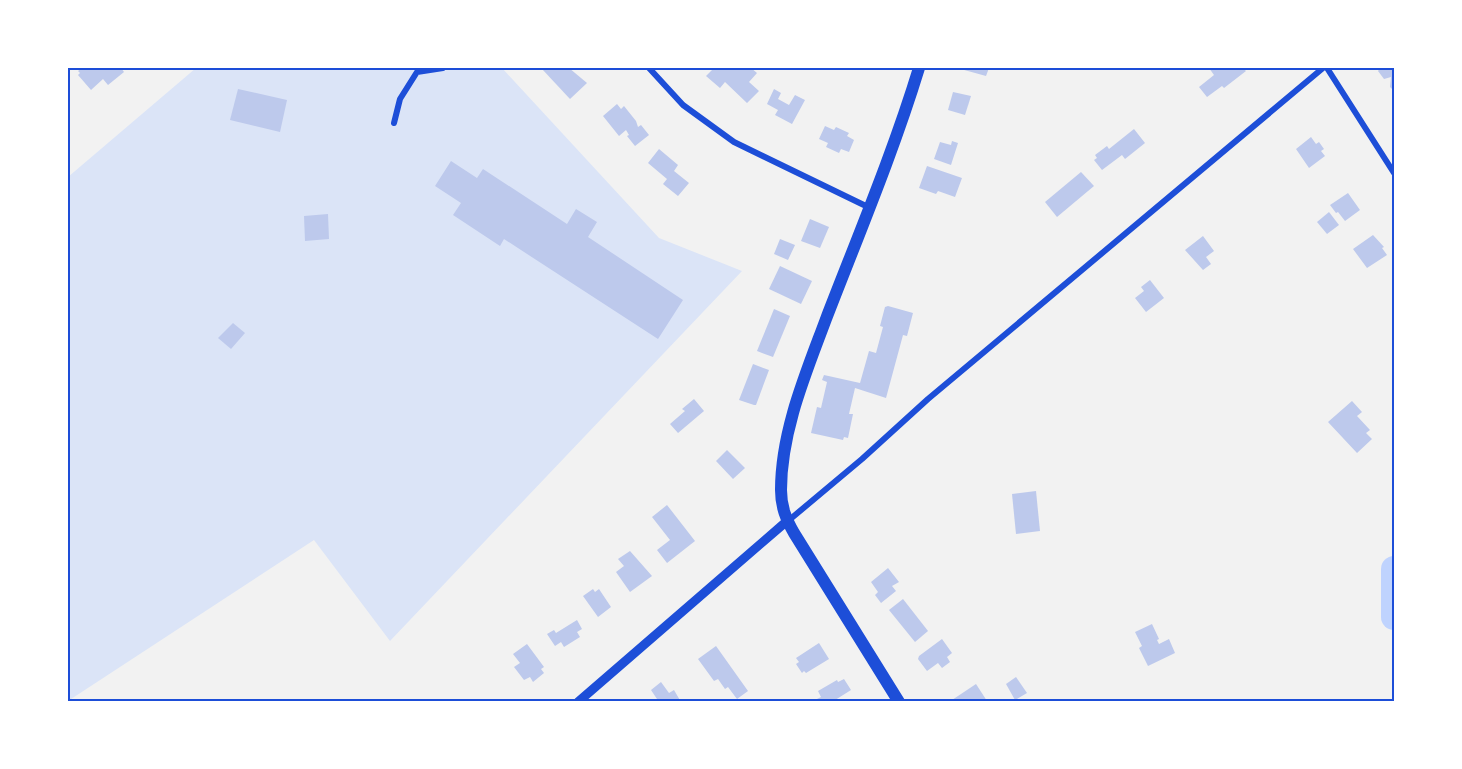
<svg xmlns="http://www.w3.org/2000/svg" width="1462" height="769" font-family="'Public Sans',sans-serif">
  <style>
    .green { fill: #dbe4f7 }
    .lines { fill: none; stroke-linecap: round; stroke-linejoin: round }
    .river { stroke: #bfd3fe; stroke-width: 26 }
    .building { fill: #bdc9ec }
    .minor { stroke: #1d4ed8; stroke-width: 6 }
    .tertiary { stroke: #1d4ed8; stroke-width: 9 }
    .primary { stroke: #1d4ed8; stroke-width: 12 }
    .neatline { fill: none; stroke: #1d4ed8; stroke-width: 2 }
  </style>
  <rect width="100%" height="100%" fill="#f2f2f2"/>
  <polygon class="green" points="196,68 502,68 659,238 742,271 390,641 314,540 68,701 68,177"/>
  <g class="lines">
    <polyline class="river" points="1394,569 1394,617"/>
  </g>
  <g class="building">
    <polygon points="82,68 121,68 124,72 108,85 103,79 91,90 78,75 80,73 78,71"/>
    <polygon points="544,68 569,68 587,83 570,99 542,69"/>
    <polygon points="714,68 751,68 757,73 749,82 759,91 747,103 725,82 720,88 706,76"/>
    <polygon points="957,68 989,68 986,76"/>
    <polygon points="1209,68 1243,68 1246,71 1224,88 1222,86 1207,97 1199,87 1214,75"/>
    <polygon points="1380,68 1394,68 1394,91 1390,87 1391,77 1384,79 1378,71"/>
    <polygon points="238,89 287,100 280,132 230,120"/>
    <polygon points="774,89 781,93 778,99 789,105 795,95 805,100 792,124 775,115 778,110 767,104"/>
    <polygon points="953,92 971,96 965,115 948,110"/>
    <polygon points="617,104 621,109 624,106 636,121 638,127 641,125 649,135 635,146 627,136 629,135 626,130 619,136 603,116"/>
    <polygon points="825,126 834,130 836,127 849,133 847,136 854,140 849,152 841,149 839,153 826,147 828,143 819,139"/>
    <polygon points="1134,129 1145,143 1125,159 1122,155 1102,170 1094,160 1097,158 1095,155 1107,146 1109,149"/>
    <polygon points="1311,137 1316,144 1319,142 1324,149 1321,151 1325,156 1309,168 1296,149"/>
    <polygon points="952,141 958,143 951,165 934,159 940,142 951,145"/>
    <polygon points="659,149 678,165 674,171 689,183 678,196 663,184 667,179 648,163"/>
    <polygon points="451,161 477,178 483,169 567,224 576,209 597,222 588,237 683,300 658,339 504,239 500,246 453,215 461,203 435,186"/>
    <polygon points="927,166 962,178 955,197 938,191 936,194 919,188"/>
    <polygon points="1081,172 1094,186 1057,217 1045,202"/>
    <polygon points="1348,193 1360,210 1345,221 1338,212 1336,213 1330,205"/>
    <polygon points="1329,212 1339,225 1327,234 1317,222"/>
    <polygon points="328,214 329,239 305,241 304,216"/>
    <polygon points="810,219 829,227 820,248 801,241"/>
    <polygon points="1373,235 1384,247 1382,248 1387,255 1367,268 1353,249"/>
    <polygon points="1203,236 1214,251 1206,257 1211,264 1203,270 1185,250"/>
    <polygon points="780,239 795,245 788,260 774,254"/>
    <polygon points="780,266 812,281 801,304 769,289"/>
    <polygon points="1150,280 1164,298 1146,312 1135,298 1144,291 1141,287"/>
    <polygon points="888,306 913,313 907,336 903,335 886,398 855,388 849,414 853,414 848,438 844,437 843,440 811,433 817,407 821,408 827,382 822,380 824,375 860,383 869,351 876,353 883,327 880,326 885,307"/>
    <polygon points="774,309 790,316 773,357 757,351"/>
    <polygon points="233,323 245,333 231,349 218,338"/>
    <polygon points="753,364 769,370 756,405 754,405 739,400"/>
    <polygon points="694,399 704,411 678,433 670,424 685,411 682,409"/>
    <polygon points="1352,401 1362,412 1357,416 1370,430 1366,433 1372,439 1357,453 1328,422"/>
    <polygon points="727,450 745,468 733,479 716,461"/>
    <polygon points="1036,491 1040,531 1016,534 1012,494"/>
    <polygon points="667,505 695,541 667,563 657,550 670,540 652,517"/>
    <polygon points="630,551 652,576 630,592 616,572 624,566 618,559"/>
    <polygon points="888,568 899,582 892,586 896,591 881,603 875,595 878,592 871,582"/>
    <polygon points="593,589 595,592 599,589 611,607 598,617 583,596"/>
    <polygon points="903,599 928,631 915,642 889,610"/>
    <polygon points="577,620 582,629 577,632 580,637 564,647 561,642 555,646 547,634 554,630 556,633"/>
    <polygon points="1152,624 1159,639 1157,640 1159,644 1169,639 1175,653 1148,666 1139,648 1142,646 1135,632"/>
    <polygon points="942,639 952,653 947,657 950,662 942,668 938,663 927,671 918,659 919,656"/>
    <polygon points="819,643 829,659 806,673 804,671 802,673 796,664 799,662 796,658"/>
    <polygon points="527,644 544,667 541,669 544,673 533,682 530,677 524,680 514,667 520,663 513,654"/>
    <polygon points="716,646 748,691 737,699 728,687 725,689 718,679 714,681 698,659"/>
    <polygon points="1016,677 1027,693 1015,700 1006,684"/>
    <polygon points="844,679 851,690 832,702 819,702 817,699 821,697 818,691 837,680 838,682"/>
    <polygon points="661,682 669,693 674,690 681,702 659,702 651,690"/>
    <polygon points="976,684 987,701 986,702 949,702"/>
  </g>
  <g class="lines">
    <g class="minor">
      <polyline points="649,68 683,105 734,142 868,207"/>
      <polyline points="1327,68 1394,173"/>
      <polyline points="394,123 400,99 417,72 443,68"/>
      <polyline points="788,521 862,459 928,399 1323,68"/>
    </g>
    <polyline class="tertiary" points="578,702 787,521"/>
    <path class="primary" d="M899 702 794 533C786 519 781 507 781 490 781 431 806 373 826 319 858 236 893 153 919 68"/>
  </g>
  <rect width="1462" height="769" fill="none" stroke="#ffffff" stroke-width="138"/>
  <rect x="69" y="69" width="1324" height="631" class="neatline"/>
</svg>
